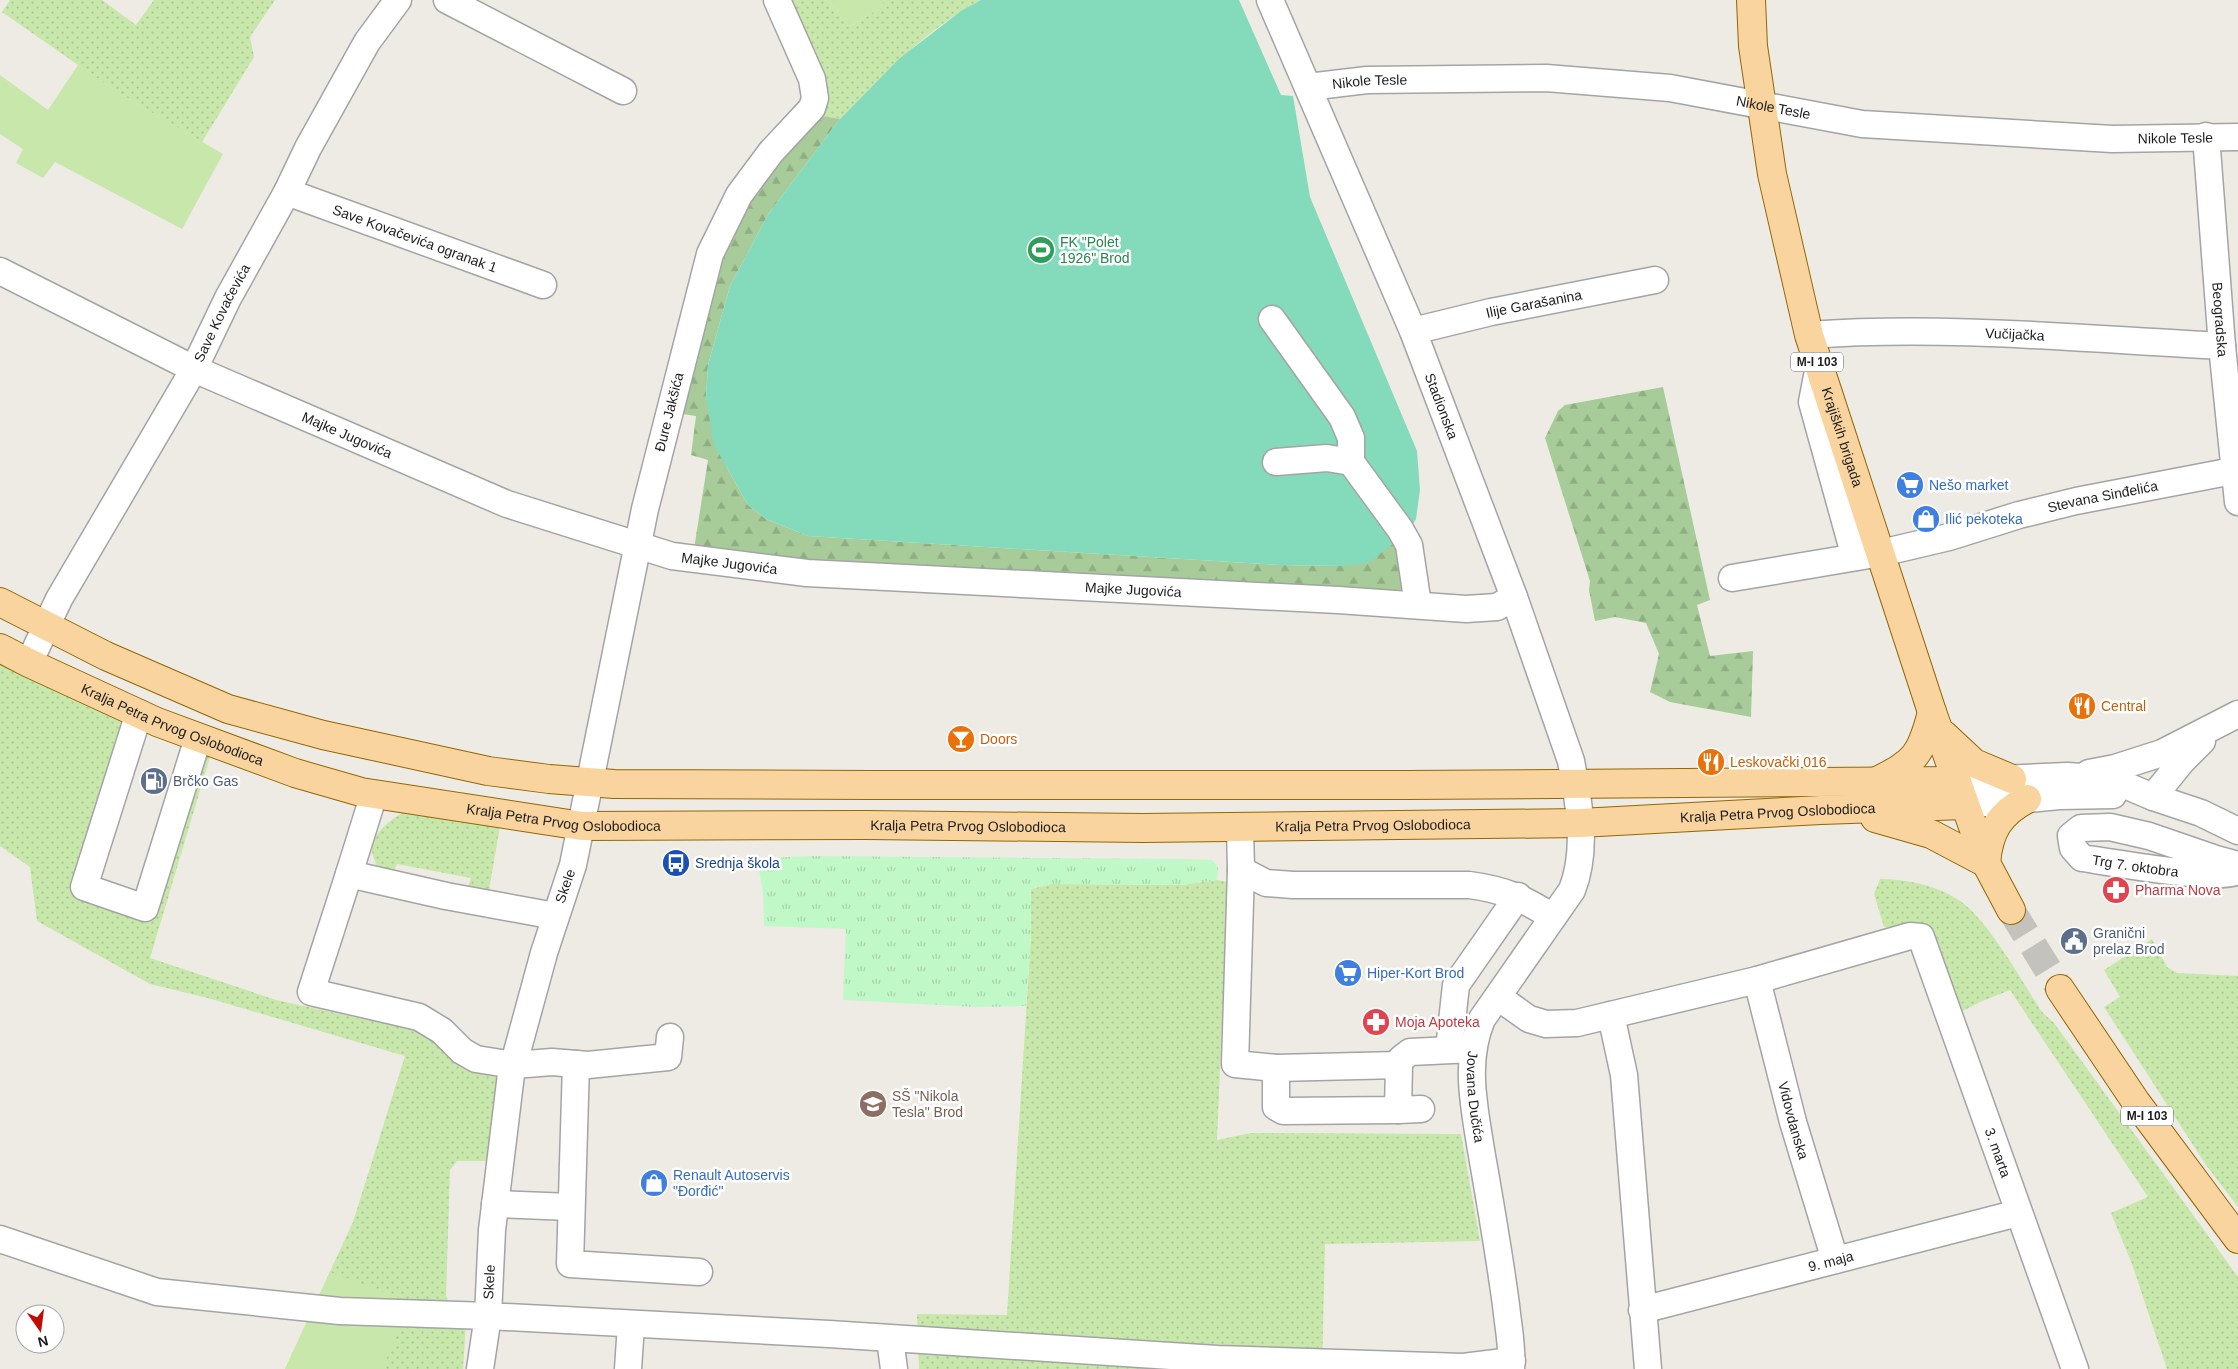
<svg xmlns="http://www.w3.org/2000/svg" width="2238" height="1369" font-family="Arial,sans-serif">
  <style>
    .grass { fill: url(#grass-dots) }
    .forest { fill: url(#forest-firs) }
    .park { fill: url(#park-tufts) }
    .garden { fill: #c7e7ab }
    .pitch { fill: #83dbbc }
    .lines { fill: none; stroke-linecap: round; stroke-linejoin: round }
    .major-tunnel { stroke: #c4c2bc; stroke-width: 28; stroke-dasharray: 28 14; stroke-linecap: butt }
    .minor-casing { stroke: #a4a4a4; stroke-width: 29 }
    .major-casing { stroke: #926704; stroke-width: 30 }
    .minor { stroke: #fff; stroke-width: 26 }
    .major { stroke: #f9d49e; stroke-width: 28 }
    .labels { text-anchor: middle; stroke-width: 5; stroke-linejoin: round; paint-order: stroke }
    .shield { fill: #fff; stroke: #616161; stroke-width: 1 }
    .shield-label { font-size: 12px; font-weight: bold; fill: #1d1d1d }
    .street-label { font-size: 14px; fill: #1d1d1d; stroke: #fff }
    .leisure-label { font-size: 14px; fill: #27864d; stroke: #fff; text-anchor: start }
    .shop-label { font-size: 14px; fill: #366cbe; stroke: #fff; text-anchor: start }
    .food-label { font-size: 14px; fill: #c56008; stroke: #fff; text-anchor: start }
    .service-label { font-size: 14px; fill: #4e5e75; stroke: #fff; text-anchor: start }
    .transit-label { font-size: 14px; fill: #164399; stroke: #fff; text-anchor: start }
    .health-label { font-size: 14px; fill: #be3a42; stroke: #fff; text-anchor: start }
    .education-label { font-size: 14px; fill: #785e54; stroke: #fff; text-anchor: start }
  </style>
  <defs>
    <pattern id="grass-dots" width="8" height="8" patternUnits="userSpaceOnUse" patternTransform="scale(1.25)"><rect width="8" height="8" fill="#c7e7ab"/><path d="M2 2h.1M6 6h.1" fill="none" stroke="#aac693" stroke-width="1.8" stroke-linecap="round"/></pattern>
    <pattern id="forest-firs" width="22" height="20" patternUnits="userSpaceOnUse" patternTransform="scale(1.25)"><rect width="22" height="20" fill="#a7cc99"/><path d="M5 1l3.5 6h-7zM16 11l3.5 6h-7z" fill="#8faf83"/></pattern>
    <pattern id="park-tufts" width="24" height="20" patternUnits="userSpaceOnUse" patternTransform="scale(1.25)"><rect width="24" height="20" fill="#c1f8c7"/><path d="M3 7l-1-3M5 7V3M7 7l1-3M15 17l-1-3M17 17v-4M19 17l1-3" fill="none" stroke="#a5d4aa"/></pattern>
  </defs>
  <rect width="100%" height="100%" fill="#eeebe4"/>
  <g class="grass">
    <polygon points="10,0 102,0 136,25 154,0 275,0 250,37 254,57 202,142 117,92 2,12"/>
    <path d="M787 0H829L848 27 877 10 885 0H981C926 29 883 75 840 119L817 115Z"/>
    <polygon points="0,655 127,717 84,886 145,908 194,750 210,757 150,958 276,1000 428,1033 447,1056 453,1060 491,1071 498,1079 489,1161 457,1161 450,1170 446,1296 454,1314 466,1322 463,1369 285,1369 353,1222 405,1056 208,998 150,984 37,921 30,867 0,846"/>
    <path d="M402 813H423L500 826 488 896 466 893 471 878 397 864 392 876 377 868C376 863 373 857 372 852 370 835 390 820 402 813Z"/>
    <path d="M1880 879C1906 879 1935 885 1957 899 1987 917 2022 982 2042 1012L2054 1023 2238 1277V1369H2167L2132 1264 2111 1213 2148 1197 2010 990 1980 1002 1957 1014 1916 928 1884 927 1874 894Z"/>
    <polygon points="1217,880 1228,882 1217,1140 1251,1133 1461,1134 1480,1241 1325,1244 1322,1369 919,1369 917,1314 1007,1315 1031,935 1031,889 1051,884 1182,885"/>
    <polygon points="2152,939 2167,967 2177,973 2238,976 2238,1207 2206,1165 2104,1007 2120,997 2104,970"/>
  </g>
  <g class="forest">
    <polygon points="817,115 840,119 769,213 730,286 708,365 706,397 727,468 748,505 766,519 808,536 1280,565 1339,566 1396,541 1400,557 1401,591 822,564 694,549 708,460 691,455 696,416 675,413 711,279 736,216"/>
    <polygon points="1663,387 1710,600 1697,605 1710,656 1753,651 1751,717 1670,702 1650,692 1659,654 1646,623 1615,617 1595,621 1589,590 1590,581 1545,438 1558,411 1565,405"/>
  </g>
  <polygon class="park" points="810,856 1181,859 1212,860 1218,868 1217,880 1182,885 1051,884 1031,889 1031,935 1026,1006 977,1007 843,1000 846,929 764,926 763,892 759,870 762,860 768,858"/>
  <g class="garden">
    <polygon points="829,0 885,0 877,10 848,27"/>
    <polygon points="78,65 117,92 223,154 182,229 55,162 43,178 16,163 23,149 0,134 0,75 48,110"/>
    <polygon points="330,1272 405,1300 406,1314 382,1369 285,1369"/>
  </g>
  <polygon class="pitch" points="981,0 1239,0 1281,95 1293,96 1310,197 1417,451 1420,490 1416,519 1407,533 1368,563 1339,566 1280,565 808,536 766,519 748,505 714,445 706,397 708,365 730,286 769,213 840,119 900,58 961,11"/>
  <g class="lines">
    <polyline class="major-tunnel" points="2011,910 2060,989"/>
    <defs>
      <g id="minor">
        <polyline points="447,0 623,91"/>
        <polyline points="777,0 812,79 815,98 812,108 771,152 739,195 710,254 645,509 573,865 544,953 511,1074 492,1230 488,1316 829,1334 1217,1359 1463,1367 1512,1361"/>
        <path id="s1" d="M1270 0 1413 331 1514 597 1571 761C1579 803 1588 849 1572 890L1482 1019C1464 1061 1474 1106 1481 1150 1490 1201 1499 1253 1506 1305 1508 1326 1513 1348 1511 1369"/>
        <path id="s2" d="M1308 87 1367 80 1546 78 1670 88 1862 124 2112 139 2238 137"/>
        <path id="s3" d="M2206 136 2222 346 2238 502"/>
        <path id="s4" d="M287 192 543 285"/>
        <path id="s5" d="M0 271 194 369 507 504 672 556 807 573 1338 600 1466 609 1497 607 1514 597"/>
        <polyline points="1272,319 1342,417 1351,438 1351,462"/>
        <path id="s6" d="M1413 331 1491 312 1655 280"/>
        <path id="s7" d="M1809 335C1946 325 2084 339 2222 346"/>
        <polyline points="1819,366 1812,402 1855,557"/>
        <polyline points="1276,462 1327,458 1351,462 1400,529 1409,545 1418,605"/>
        <path id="s8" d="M1732 578 1881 553 1949 537 2019 515 2076 501 2238 470"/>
        <path id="s9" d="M29 663 59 599 194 369 228 298 287 192 308 148 367 42 398 0"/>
        <polyline points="139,713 84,887 145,908 198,738"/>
        <polyline points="2089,773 2115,768 2162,753 2238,714"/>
        <polyline points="1957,781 2067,776 2098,778 2120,783 2153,797 2201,813 2238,831"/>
        <polyline points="374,794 349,874 446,896 555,916"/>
        <polyline points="2153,797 2182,761 2202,741"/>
        <polyline points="1965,805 2059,796 2113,795"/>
        <polyline points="1240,827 1241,870 1235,1064 1276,1068 1399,1065"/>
        <path id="s10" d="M2238 865 2216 859 2149 836 2110 827 2081 828 2071 836 2073 848 2082 858C2109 862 2220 882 2238 871"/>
        <path d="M1241 870 1266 883 1293 885H1469C1506 890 1522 898 1553 917"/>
        <polyline points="349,874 311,992 419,1017 442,1031 462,1051 476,1059 514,1065 552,1062 588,1065 668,1057 670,1037"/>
        <path id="s11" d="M1757 980 1793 1122 1835 1260"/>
        <path id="s12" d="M1498 997 1529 1019 1546 1024 1577 1023 1757 980 1910 936 1921 937 2075 1369"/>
        <polyline points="1611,1015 1624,1075 1648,1369"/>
        <polyline points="1449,1049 1456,985 1518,896"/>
        <polyline points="576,1064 570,1264 699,1272"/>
        <polyline points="1276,1068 1276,1107 1283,1111 1398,1110 1399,1065 1401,1059 1410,1052 1473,1049"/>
        <polyline points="1398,1110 1421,1109"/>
        <polyline points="495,1204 571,1207"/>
        <polyline points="0,1239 157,1292 340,1311 488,1316 480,1369"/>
        <path id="s13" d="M1642 1310 2018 1213"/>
        <polyline points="890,1339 894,1369"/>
        <polyline points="628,1369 631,1325"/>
      </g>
      <g id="major">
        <path id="s14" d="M1751 0 1753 46 1772 174 1809 335 1932 712 1986 863 2011 910"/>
        <polyline points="0,602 106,656 228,709 323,735 488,771 549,779 614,784 871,785 1406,785 1957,781"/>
        <path id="s15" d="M0 648 29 663 157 722 295 773 361 792 582 826 866 825 1143 828 1580 823 1821 810 1965 805"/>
        <polyline points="1944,735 1974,763 2012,779"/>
        <path d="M1875 782C1915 762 1921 756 1932 712"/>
        <polyline points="1875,818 1931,834 1986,863"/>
        <path d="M1986 863C1989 831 1999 814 2027 799"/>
        <polyline points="2060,989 2136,1102 2238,1239"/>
      </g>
    </defs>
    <use href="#minor" class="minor-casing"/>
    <use href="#major" class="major-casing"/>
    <use href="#minor" class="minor"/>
    <use href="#major" class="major"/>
  </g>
  <defs>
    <symbol id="stadium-disc" viewBox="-11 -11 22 22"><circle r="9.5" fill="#2e9e5b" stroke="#fff"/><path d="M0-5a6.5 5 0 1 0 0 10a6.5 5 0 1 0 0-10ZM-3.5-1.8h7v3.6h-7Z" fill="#fff"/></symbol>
    <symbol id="supermarket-disc" viewBox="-11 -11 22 22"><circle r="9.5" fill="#3f7fe0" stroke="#fff"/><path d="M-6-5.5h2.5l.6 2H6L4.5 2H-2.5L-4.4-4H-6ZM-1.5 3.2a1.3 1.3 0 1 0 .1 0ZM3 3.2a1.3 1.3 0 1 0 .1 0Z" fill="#fff"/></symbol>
    <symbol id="shop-disc" viewBox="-11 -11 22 22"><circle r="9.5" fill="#3f7fe0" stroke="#fff"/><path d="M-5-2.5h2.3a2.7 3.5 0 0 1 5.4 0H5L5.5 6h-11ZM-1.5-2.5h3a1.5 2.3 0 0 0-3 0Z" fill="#fff"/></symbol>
    <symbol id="restaurant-disc" viewBox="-11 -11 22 22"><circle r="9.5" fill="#e8710a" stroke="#fff"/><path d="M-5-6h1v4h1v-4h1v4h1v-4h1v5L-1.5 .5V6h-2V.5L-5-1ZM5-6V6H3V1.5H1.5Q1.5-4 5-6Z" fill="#fff"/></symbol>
    <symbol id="bar-disc" viewBox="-11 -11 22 22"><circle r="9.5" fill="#e8710a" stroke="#fff"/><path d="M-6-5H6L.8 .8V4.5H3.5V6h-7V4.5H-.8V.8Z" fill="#fff"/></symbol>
    <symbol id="fuel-disc" viewBox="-11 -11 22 22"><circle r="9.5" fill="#5c6f8a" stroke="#fff"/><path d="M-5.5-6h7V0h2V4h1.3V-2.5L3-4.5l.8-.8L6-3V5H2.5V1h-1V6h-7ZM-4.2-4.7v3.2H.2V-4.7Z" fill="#fff"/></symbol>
    <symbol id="bus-disc" viewBox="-11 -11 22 22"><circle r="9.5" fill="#1a4fb4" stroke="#fff"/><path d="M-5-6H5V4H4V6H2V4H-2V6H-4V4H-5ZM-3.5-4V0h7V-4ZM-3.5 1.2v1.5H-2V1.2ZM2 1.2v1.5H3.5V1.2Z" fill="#fff"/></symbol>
    <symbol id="pharmacy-disc" viewBox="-11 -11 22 22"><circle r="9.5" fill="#e0444e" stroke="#fff"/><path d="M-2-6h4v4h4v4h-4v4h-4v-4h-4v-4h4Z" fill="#fff"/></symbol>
    <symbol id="civic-disc" viewBox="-11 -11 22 22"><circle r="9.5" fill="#5c6f8a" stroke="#fff"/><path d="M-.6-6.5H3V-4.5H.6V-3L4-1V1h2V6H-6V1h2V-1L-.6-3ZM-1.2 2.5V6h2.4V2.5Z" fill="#fff"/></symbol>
    <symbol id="school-disc" viewBox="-11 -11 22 22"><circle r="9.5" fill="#8d6e63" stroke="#fff"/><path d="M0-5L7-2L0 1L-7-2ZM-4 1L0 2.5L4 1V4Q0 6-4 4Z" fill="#fff"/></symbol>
  </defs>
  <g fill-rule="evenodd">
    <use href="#stadium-disc" x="1025" y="234" width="32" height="32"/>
    <use href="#supermarket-disc" x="1894" y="469" width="32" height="32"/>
    <use href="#shop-disc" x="1910" y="503" width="32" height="32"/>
    <use href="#restaurant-disc" x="2066" y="690" width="32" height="32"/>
    <use href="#bar-disc" x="945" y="723" width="32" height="32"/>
    <use href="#restaurant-disc" x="1695" y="746" width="32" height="32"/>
    <use href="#fuel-disc" x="138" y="765" width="32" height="32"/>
    <use href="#bus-disc" x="660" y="847" width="32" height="32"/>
    <use href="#pharmacy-disc" x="2100" y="874" width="32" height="32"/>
    <use href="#civic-disc" x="2058" y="925" width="32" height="32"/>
    <use href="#supermarket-disc" x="1332" y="957" width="32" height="32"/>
    <use href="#pharmacy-disc" x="1360" y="1006" width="32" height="32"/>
    <use href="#school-disc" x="857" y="1088" width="32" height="32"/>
    <use href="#shop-disc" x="638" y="1167" width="32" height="32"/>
  </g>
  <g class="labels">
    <g class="shield">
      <rect x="1791" y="352.5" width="52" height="19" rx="4"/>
      <rect x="2121" y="1106.5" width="52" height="19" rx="4"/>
    </g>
    <g class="shield-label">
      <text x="1817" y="366">M-I 103</text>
      <text x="2147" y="1120">M-I 103</text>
    </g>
    <g class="street-label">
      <text dy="5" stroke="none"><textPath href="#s2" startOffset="62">Nikole Tesle</textPath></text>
      <text dy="5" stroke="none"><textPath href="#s2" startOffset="468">Nikole Tesle</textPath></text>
      <text dy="5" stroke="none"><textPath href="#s2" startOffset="872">Nikole Tesle</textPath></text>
      <text dy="5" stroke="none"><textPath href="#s4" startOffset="136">Save Kovačevića ogranak 1</textPath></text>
      <text dy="5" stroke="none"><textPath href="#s6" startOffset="124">Ilije Garašanina</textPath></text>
      <text dy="5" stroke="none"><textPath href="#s9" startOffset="400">Save Kovačevića</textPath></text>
      <text dy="5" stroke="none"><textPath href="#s3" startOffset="184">Beogradska</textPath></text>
      <text dy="5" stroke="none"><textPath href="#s7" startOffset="206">Vučijačka</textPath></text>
      <text dy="5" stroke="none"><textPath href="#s1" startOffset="441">Stadionska</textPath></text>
      <text transform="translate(669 412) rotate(-76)" y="5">Đure Jakšića</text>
      <text dy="5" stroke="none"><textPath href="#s5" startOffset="384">Majke Jugovića</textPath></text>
      <text dy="5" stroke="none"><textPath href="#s14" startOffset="448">Krajiških brigada</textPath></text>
      <text dy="5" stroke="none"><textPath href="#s8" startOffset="380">Stevana Sinđelića</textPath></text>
      <text dy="5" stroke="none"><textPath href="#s5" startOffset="789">Majke Jugovića</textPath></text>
      <text dy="5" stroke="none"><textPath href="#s5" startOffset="1194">Majke Jugovića</textPath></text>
      <text dy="5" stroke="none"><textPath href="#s15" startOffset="189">Kralja Petra Prvog Oslobodioca</textPath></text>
      <text dy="5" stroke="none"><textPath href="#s15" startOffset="1809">Kralja Petra Prvog Oslobodioca</textPath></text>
      <text dy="5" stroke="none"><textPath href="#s15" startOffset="594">Kralja Petra Prvog Oslobodioca</textPath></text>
      <text dy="5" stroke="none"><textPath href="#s15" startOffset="999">Kralja Petra Prvog Oslobodioca</textPath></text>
      <text dy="5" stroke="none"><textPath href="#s15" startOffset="1404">Kralja Petra Prvog Oslobodioca</textPath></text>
      <text dy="5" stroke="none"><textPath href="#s10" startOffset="255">Trg 7. oktobra</textPath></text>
      <text transform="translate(565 886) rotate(-71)" y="5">Skele</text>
      <text dy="5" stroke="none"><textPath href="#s1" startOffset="1186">Jovana Dučića</textPath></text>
      <text dy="5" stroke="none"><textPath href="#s11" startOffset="145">Vidovdanska</textPath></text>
      <text dy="5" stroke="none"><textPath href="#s12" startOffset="671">3. marta</textPath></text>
      <text dy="5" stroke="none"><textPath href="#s13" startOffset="195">9. maja</textPath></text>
      <text transform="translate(489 1282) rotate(-87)" y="5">Skele</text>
    </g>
    <g class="leisure-label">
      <text x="1060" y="247">FK "Polet<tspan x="1060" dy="16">1926" Brod</tspan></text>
    </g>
    <g class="shop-label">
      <text x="1929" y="490">Nešo market</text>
      <text x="1945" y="524">Ilić pekoteka</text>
      <text x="1367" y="978">Hiper-Kort Brod</text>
      <text x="673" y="1180">Renault Autoservis<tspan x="673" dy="16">"Đorđić"</tspan></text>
    </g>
    <g class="food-label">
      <text x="2101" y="711">Central</text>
      <text x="980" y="744">Doors</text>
      <text x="1730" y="767">Leskovački 016</text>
    </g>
    <g class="service-label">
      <text x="173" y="786">Brčko Gas</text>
      <text x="2093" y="938">Granični<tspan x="2093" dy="16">prelaz Brod</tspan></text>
    </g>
    <g class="transit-label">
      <text x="695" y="868">Srednja škola</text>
    </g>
    <g class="health-label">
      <text x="2135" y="895">Pharma Nova</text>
      <text x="1395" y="1027">Moja Apoteka</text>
    </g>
    <g class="education-label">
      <text x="892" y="1101">SŠ "Nikola<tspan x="892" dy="16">Tesla" Brod</tspan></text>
    </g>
  </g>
  <g transform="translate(40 1329) rotate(166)"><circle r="24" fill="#ffffff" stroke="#a5a5a5"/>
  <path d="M0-4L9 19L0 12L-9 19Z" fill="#c50b06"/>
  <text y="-8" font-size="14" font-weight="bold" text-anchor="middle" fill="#1d1d1d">N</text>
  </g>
</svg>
